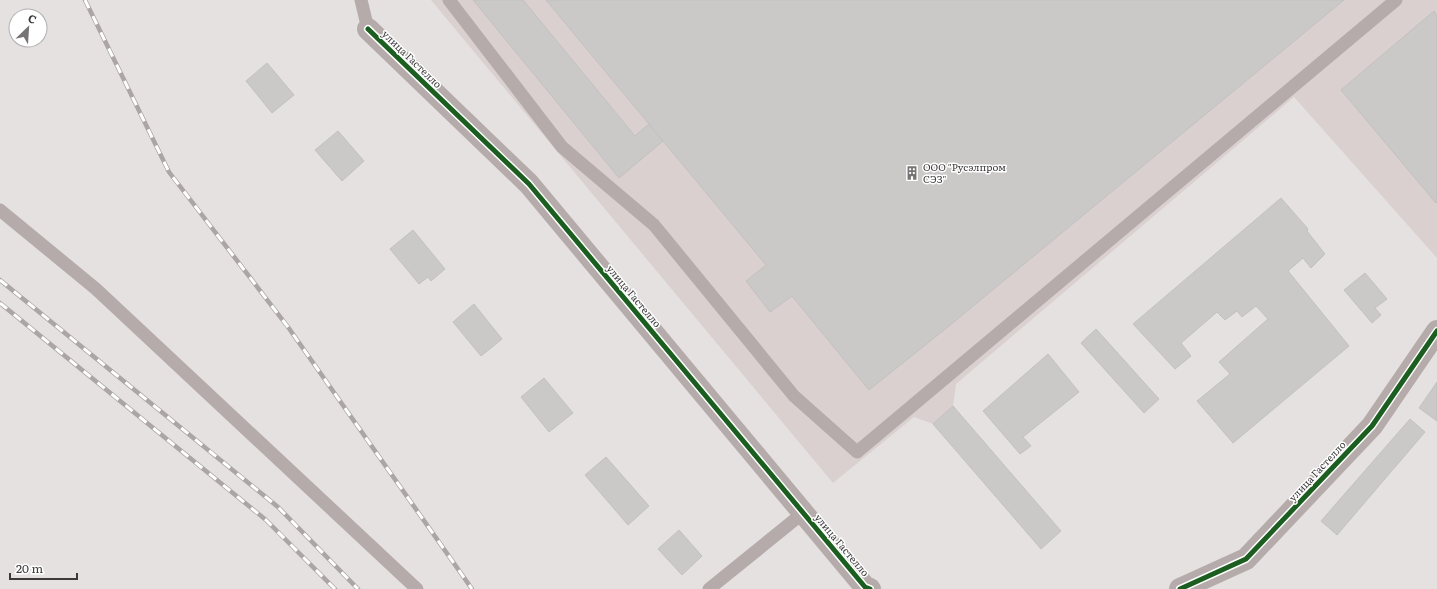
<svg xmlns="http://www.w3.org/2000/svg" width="1437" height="589" font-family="Literata,serif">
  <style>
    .built { fill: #dad0d0 }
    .building { fill: #cbc8c8; stroke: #c3c0c0 }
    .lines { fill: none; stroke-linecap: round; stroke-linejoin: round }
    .service { stroke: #b5abaa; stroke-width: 13 }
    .minor { stroke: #b5abaa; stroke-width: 22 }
    .rail-casing { stroke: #aba6a5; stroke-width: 4.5 }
    .rail { stroke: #fff; stroke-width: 3; stroke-dasharray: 9; stroke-linecap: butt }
    .cycleway-casing { stroke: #fff; stroke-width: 8 }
    .cycleway { stroke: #1b5e20; stroke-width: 5 }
    .labels { text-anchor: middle; stroke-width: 3; stroke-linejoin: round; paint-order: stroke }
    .street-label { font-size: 10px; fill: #3b3939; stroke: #fff }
    .poi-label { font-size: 10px; fill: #3b3939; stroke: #fff; text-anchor: start }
  </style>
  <rect width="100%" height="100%" fill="#e5e1e1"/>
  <polygon class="built" points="431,0 1437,0 1437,258 1294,97 956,384 953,406 933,424 914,417 833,483"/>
  <g class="building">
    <polygon points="473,0 523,0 635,136 649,124 663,141 619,178"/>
    <polygon points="546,0 1344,0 949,326 869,390 792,296 770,312 746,281 766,265"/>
    <polygon points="1434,11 1437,16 1437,202 1436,203 1341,90"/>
    <polygon points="267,63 294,95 272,113 246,81"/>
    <polygon points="338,131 364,161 342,181 315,150"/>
    <polygon points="1281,198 1308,229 1307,231 1325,254 1311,268 1303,258 1288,271 1349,346 1233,443 1197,401 1230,374 1219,362 1268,319 1256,306 1242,317 1237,311 1225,320 1217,312 1181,343 1191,356 1175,369 1133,324"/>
    <polygon points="413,230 445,269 431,281 428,277 419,284 390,249"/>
    <polygon points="1365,273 1387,299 1375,308 1381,315 1372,323 1344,290"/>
    <polygon points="474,304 502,339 481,356 453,322"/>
    <polygon points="1096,329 1159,399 1144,413 1081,343"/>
    <polygon points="1048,354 1079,392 1023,437 1031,446 1020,454 983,411"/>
    <polygon points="544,378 573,413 549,432 521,397"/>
    <polygon points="1437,382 1437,421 1419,408"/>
    <polygon points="953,406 1061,531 1041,549 933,424"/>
    <polygon points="1410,419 1425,432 1337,535 1321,521"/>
    <polygon points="606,457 649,506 628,525 585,475"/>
    <polygon points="679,530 702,556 682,575 658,549"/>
  </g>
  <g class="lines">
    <g class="service">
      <polyline points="361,0 368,29"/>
      <polyline points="449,0 562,147 654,225 794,396 857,452 1396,0"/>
      <polyline points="0,210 96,289 417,589"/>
      <polyline points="709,589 803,513"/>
    </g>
    <g class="minor">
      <polyline points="368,29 529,184 865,587 870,589"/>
      <polyline points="1180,589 1246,559 1372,426 1437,331"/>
    </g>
    <defs>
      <g id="rail">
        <polyline points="85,0 169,172 288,327 472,589"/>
        <polyline points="0,280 278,507 358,589"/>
        <polyline points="0,303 266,520 335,589"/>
      </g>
    </defs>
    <use href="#rail" class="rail-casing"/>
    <use href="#rail" class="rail"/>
    <defs>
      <g id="cycleway">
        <polyline points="368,29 529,184 865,587 870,589"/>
        <polyline points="1180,589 1246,559 1372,426 1437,331"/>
      </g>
    </defs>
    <use href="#cycleway" class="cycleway-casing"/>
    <use href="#cycleway" class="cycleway"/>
  </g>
  <defs>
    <symbol id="building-bare" viewBox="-9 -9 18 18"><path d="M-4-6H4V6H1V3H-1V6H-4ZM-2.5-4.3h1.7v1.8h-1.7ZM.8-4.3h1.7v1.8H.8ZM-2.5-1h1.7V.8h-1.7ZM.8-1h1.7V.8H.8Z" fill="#767474" stroke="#fff" stroke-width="2.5" paint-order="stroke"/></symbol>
  </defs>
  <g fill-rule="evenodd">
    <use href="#building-bare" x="902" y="163" width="20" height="20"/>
  </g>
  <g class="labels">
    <g class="street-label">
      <text transform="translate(412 59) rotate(44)" y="4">улица Гастелло</text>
      <text transform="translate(634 296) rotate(50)" y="4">улица Гастелло</text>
      <text transform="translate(1317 471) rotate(-47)" y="4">улица Гастелло</text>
      <text transform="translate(842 545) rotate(50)" y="4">улица Гастелло</text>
    </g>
    <g class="poi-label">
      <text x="923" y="171">ООО "Русэлпром<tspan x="923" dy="12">СЭЗ"</tspan></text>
    </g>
  </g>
  <g transform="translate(28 28) rotate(25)"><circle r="19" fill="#ffffff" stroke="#b1b0b0"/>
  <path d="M0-3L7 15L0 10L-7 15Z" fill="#767474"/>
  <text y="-6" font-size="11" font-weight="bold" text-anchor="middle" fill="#3b3939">С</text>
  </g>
  <path d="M10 573v6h67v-6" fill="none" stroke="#3b3939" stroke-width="2"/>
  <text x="16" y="573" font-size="12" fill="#3b3939" stroke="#ffffff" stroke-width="3" paint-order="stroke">20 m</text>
</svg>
